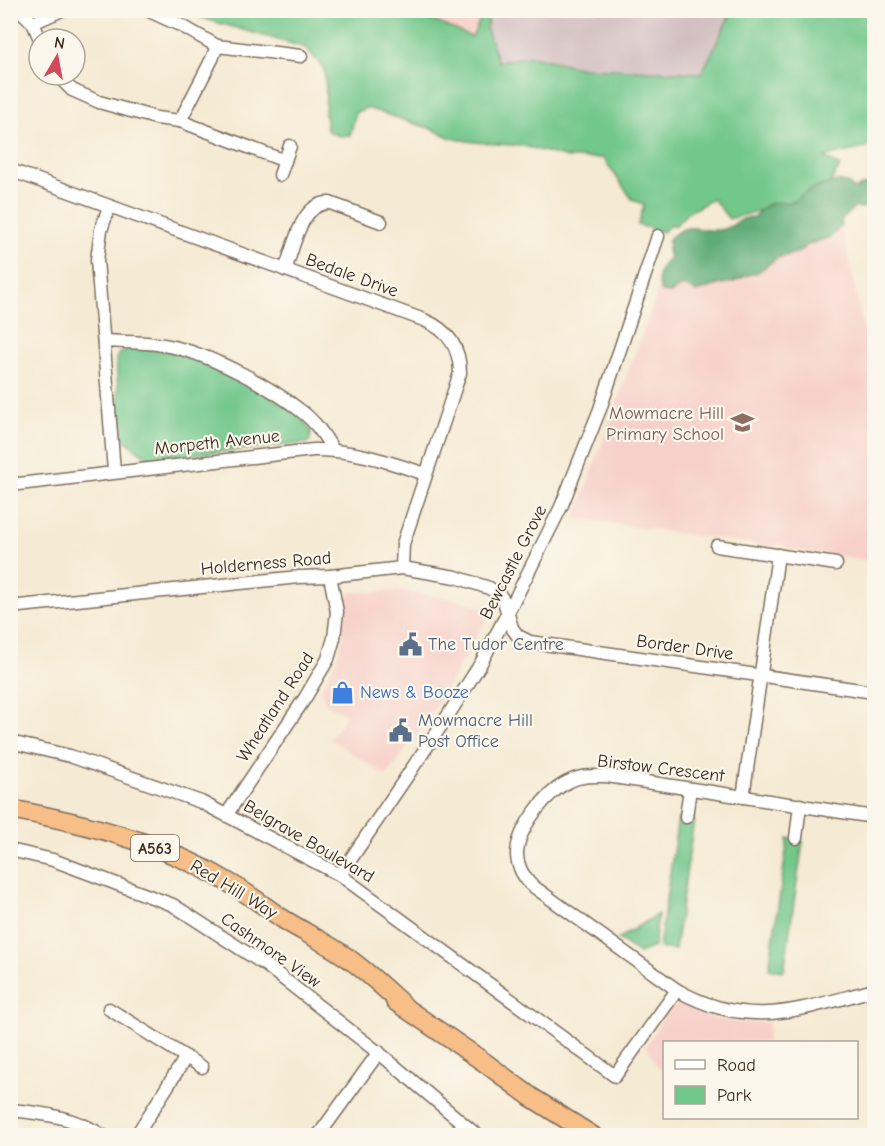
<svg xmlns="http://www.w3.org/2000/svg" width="885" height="1146" font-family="'Comic Neue',sans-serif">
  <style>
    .built { fill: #f7d0c9 }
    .industrial { fill: #d2bec1 }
    .green { fill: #72c78b; stroke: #567854; stroke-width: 1.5 }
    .forest { fill: #5dac77; stroke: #4c6b4a; stroke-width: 1.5 }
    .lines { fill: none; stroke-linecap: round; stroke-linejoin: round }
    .minor-casing { stroke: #7c6d5d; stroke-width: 15 }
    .highway-casing { stroke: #7c6d5d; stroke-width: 21 }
    .minor { stroke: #fff; stroke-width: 12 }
    .highway { stroke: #f7be88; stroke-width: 18 }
    .labels { text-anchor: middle; stroke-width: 4.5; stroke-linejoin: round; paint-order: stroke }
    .shield { fill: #fbf7ec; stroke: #75685c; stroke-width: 1.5 }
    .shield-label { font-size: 16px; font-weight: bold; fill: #3b2a1e }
    .street-label { font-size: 18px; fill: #3b2a1e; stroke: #fbf7ec }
    .education-label { font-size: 18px; fill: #785e54; stroke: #fbf7ec; text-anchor: end }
    .service-label { font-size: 18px; fill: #4e5e75; stroke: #fbf7ec; text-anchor: start }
    .shop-label { font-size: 18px; fill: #366cbe; stroke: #fbf7ec; text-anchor: start }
  </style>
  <rect width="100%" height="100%" fill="#fbf7ec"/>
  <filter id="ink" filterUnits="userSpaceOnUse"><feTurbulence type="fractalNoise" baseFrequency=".0167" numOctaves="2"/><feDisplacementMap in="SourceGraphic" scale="12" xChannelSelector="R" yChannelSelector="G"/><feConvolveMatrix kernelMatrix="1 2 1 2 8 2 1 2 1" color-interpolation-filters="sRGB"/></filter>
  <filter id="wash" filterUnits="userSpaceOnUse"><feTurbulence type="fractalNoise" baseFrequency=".008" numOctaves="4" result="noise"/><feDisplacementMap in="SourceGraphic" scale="24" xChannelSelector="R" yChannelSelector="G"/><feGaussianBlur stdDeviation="1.35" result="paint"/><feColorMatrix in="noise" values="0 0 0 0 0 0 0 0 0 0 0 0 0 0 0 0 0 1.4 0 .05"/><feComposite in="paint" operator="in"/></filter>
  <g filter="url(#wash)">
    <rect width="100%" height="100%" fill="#f5ead3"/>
    <g class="built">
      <polygon points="311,11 486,11 467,58"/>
      <polygon points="840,218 874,378 874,561 786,549 784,545 776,544 772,547 575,518 659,287"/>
      <polygon points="385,591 409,592 463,601 481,607 488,617 442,697 387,776 330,739 346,715 324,702 321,688 336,661 343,638 344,599 351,593"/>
      <polygon points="680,1003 716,1019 744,1023 769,1022 767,1042 664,1042 664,1072 659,1069 646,1046 670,1007"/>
    </g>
    <polygon class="industrial" points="486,11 740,11 695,117 468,58"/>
    <g class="green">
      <polygon points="177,11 410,11 472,37 484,11 491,11 486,27 498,62 532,56 583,68 702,73 732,11 874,11 874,146 824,157 840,167 823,193 729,219 713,199 687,213 675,226 671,224 663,232 638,225 644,205 632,199 603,158 568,158 524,146 473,142 451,138 432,129 367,108 356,112 350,135 338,136 327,130 325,113 326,91 324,69 306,48"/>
      <path d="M133 347C148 349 165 349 180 354 212 364 295 401 311 431L310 440 307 443 149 459 121 437 116 359 119 353Z"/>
      <polygon points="678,818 694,820 675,950 659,948"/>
      <polygon points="788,838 803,841 784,971 769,969"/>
      <polygon points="658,914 654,947 639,953 618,939"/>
    </g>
    <path class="forest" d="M838 181 849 184 855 190 863 185 874 182V208H854L842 219 841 226 832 236 805 246 799 252 777 258 758 272 745 276 734 282 721 284 696 292C686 286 681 284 672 293L661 292C656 277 657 268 670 258L668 250 669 239C693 216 701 236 724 229 736 226 738 217 754 217 766 201 775 201 793 203 802 191 824 184 838 181Z"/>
  </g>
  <g filter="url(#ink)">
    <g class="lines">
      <defs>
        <g id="minor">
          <polyline points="20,10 33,23 40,39"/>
          <polyline points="147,10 182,26 217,46 301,56"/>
          <polyline points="33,23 62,10"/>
          <polyline points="57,75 72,90 99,102 156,118 180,121 285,161"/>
          <polyline points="180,121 212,59 217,46"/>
          <path d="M10 170 424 320C448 330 460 347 460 373L403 544 402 568"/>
          <polyline points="280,175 290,146"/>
          <polyline points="109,207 101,230 97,260 114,471"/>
          <path d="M285 270C294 248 300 202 330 203L381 222"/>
          <path d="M104 341C129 342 154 342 178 348 216 358 270 386 301 411 315 421 324 435 333 450"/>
          <path d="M10 485 313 450C352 449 389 462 425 474"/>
          <polyline points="717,546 836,564"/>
          <polyline points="10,607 299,577 330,576 402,568 456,577 489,588 499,594 504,601 512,628 518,636 530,642 874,692"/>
          <path d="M10 742 70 756 201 802 340 875 615 1076 677 990C750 1031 800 1009 874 990"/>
          <polyline points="743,797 778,555"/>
          <polyline points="227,814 305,698 328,659 334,638 337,612 330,576"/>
          <polyline points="686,817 690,789"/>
          <polyline points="796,838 800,805"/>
          <polyline points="10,850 53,860 173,905 267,966 384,1057 478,1136"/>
          <polyline points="340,875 447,717 481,663 516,597 561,507 600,409 658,236"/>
          <path d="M677 990 530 884C523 875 517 866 517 854 517 829 547 791 570 781 581 775 594 776 607 776L874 817"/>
          <polyline points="109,1009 202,1067"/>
          <path d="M10 1110C42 1113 76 1117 103 1136"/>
          <polyline points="136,1136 186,1057"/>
          <polyline points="318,1136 379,1052"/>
        </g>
        <g id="highway">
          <path d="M10 809C84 823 161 842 226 881 246 892 264 906 283 919 302 931 323 941 342 954 365 969 385 989 405 1007"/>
          <polyline points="395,1001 484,1062 531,1097 593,1136"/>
        </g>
      </defs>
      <use href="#minor" class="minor-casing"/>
      <use href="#highway" class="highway-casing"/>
      <use href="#minor" class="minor"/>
      <use href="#highway" class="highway"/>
    </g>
  </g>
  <defs>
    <symbol id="school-bare" viewBox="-9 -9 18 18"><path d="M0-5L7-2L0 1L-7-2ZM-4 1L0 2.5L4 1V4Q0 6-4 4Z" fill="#8d6e63" stroke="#fbf7ec" stroke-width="2.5" paint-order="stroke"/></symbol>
    <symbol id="civic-bare" viewBox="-9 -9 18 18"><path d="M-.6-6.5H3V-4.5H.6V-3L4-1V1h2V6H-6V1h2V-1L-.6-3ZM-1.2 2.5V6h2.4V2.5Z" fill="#5c6f8a" stroke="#fbf7ec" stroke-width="2.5" paint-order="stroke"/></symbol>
    <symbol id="shop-bare" viewBox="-9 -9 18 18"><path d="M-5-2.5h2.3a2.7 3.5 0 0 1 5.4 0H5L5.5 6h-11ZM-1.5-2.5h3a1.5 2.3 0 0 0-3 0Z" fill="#3f7fe0" stroke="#fbf7ec" stroke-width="2.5" paint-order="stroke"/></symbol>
  </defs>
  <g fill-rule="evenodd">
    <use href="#school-bare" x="726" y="406" width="33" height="33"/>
    <use href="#civic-bare" x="394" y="628" width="33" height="33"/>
    <use href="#shop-bare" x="326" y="676" width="33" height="33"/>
    <use href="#civic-bare" x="384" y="714" width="33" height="33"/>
  </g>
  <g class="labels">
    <rect class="shield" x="131" y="835" width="48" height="26" rx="4.5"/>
    <g class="shield-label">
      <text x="155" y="854">A563</text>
    </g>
    <g class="street-label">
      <text transform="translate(352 275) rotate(20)" y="6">Bedale Drive</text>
      <text transform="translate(217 442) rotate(-6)" y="6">Morpeth Avenue</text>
      <text transform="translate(513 562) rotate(-63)" y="6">Bewcastle Grove</text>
      <text transform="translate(266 563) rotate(-5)" y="6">Holderness Road</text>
      <text transform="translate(685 647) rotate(8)" y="6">Border Drive</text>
      <text transform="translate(275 707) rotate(-57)" y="6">Wheatland Road</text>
      <text transform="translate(661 768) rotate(7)" y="6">Birstow Crescent</text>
      <text transform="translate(309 841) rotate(30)" y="6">Belgrave Boulevard</text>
      <text transform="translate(234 889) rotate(31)" y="6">Red Hill Way</text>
      <text transform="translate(271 950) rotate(35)" y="6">Cashmore View</text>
    </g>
    <g class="education-label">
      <text x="724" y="419">Mowmacre Hill<tspan x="724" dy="21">Primary School</tspan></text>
    </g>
    <g class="service-label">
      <text x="428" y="650">The Tudor Centre</text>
      <text x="418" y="726">Mowmacre Hill<tspan x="418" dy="21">Post Office</tspan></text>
    </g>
    <g class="shop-label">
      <text x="360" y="698">News &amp; Booze</text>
    </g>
  </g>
  <rect width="885" height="1146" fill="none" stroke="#fbf7ec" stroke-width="36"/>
  <rect x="663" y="1041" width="195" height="78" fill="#fbf7ec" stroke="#aea59a" stroke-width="1.5"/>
  <rect x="675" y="1060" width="30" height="9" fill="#ffffff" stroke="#aea59a" stroke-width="1.5"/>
  <text x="717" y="1071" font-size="18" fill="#3b2a1e">Road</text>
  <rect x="675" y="1086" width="30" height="18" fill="#72c78b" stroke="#aea59a" stroke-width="1.5"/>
  <text x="717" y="1101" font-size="18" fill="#3b2a1e">Park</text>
  <g transform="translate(57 57) rotate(10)"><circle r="28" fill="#fbf7ec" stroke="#aea59a" stroke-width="1.5"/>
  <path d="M0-4.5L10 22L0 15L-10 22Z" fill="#d1495b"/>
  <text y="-9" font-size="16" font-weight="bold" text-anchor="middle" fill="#3b2a1e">N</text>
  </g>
</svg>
